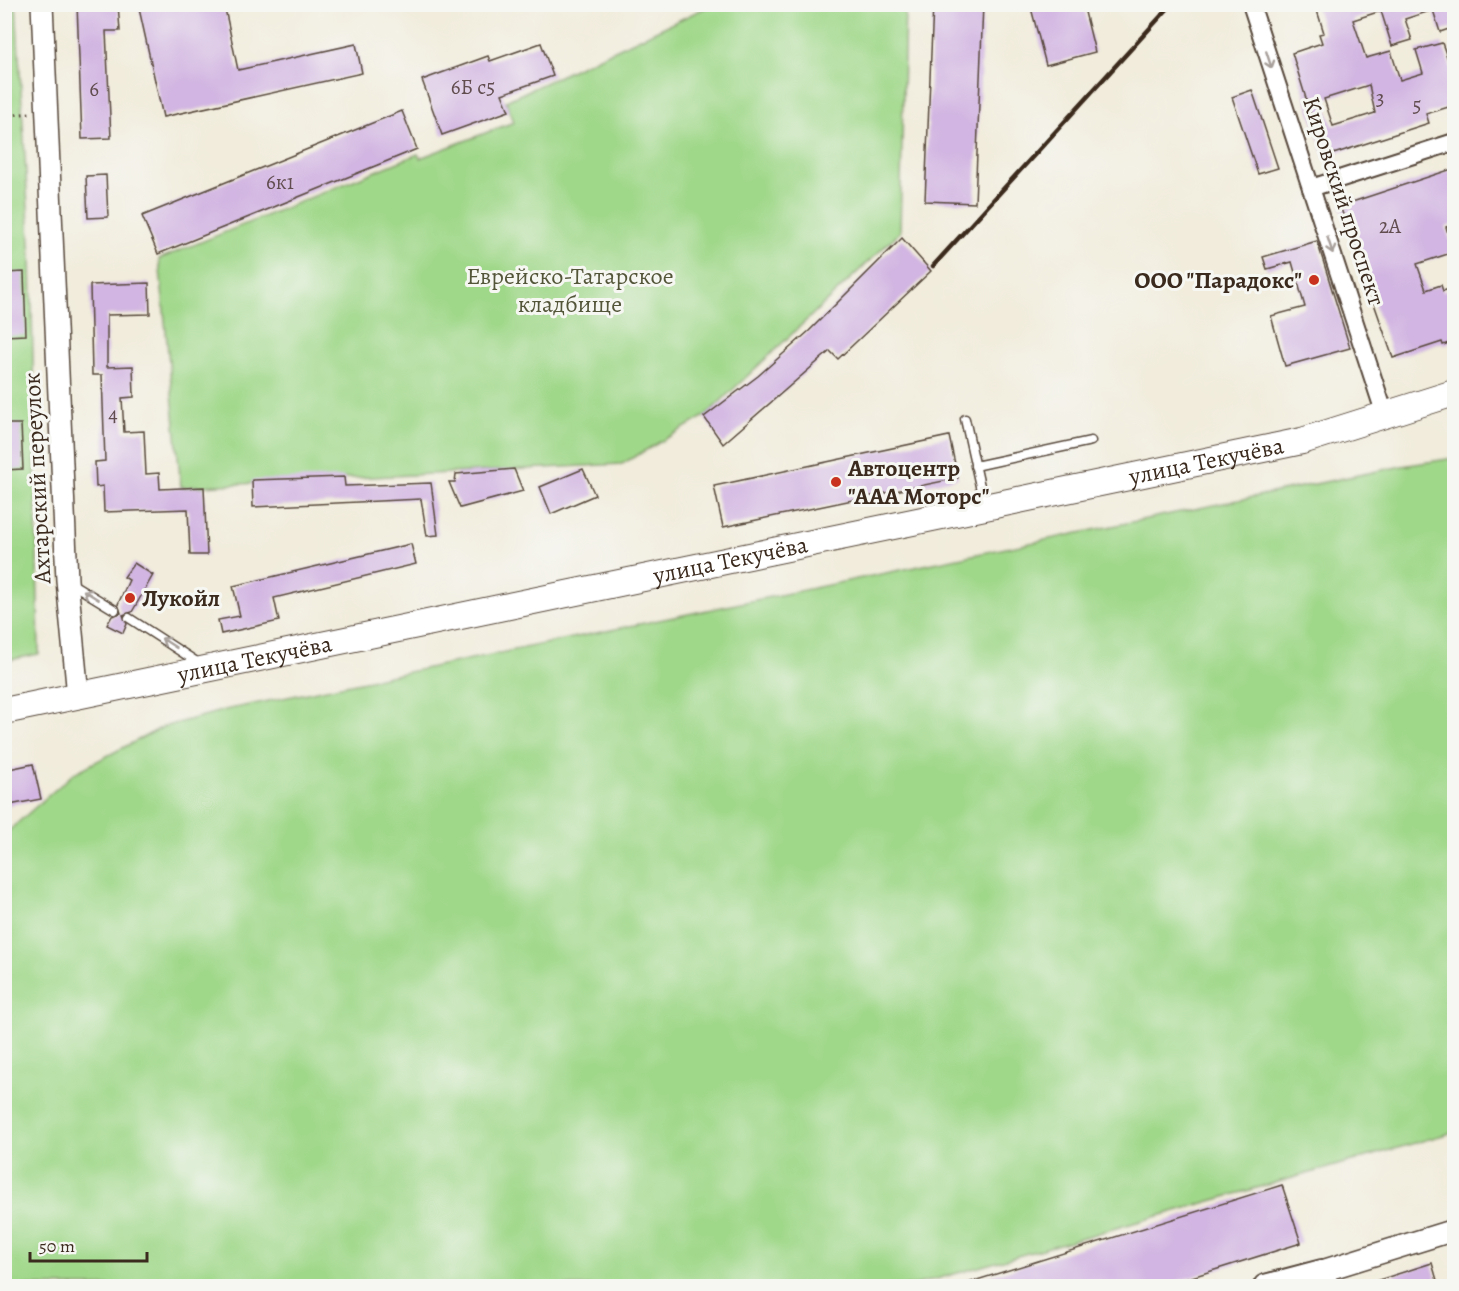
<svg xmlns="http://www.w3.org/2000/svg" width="1459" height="1291" font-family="Alegreya,serif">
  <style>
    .green { fill: #a0d88a; stroke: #6e8154; stroke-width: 1.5 }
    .building { fill: #d2b5e2; fill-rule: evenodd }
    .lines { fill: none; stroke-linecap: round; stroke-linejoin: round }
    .service-casing { stroke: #56473a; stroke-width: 11 }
    .minor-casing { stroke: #56473a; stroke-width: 20 }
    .tertiary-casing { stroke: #56473a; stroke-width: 24 }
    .secondary-casing { stroke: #56473a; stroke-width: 26 }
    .primary-casing { stroke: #56473a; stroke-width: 28 }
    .path { stroke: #56473a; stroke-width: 3; stroke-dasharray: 1.5 4.5; stroke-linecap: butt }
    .service { stroke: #fff; stroke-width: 8 }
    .minor { stroke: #fff; stroke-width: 16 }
    .tertiary { stroke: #fff; stroke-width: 21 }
    .secondary { stroke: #fff; stroke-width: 22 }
    .primary { stroke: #fff; stroke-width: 26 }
    .rail { stroke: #3b2a1e; stroke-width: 4.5 }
    .oneway { stroke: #a79f9a }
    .poi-dot { fill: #c8321e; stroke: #f6f6f2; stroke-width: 2 }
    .labels { text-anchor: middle; stroke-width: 6; stroke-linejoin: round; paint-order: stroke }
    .number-label { font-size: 21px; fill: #614d4f }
    .street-label { font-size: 24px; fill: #3b2a1e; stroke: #f6f6f2 }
    .park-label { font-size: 24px; fill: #545639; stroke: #f6f6f2 }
    .poi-label { font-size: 24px; font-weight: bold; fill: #3b2a1e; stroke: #f6f6f2; text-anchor: start }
  </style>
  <rect width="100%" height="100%" fill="#f6f6f2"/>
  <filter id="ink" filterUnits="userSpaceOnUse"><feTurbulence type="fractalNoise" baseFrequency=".0167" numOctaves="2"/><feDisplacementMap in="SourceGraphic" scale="12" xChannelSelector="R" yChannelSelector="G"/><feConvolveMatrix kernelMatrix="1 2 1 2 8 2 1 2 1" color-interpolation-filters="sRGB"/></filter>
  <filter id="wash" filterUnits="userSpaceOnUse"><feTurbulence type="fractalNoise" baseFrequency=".008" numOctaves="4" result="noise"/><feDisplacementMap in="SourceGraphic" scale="24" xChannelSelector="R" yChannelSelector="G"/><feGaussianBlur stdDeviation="1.35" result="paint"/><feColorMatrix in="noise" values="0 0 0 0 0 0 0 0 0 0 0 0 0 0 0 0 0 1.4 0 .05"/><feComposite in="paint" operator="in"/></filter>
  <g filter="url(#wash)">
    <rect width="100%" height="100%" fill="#f1ecdb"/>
    <g class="green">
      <polygon points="16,4 31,259 39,654 5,661 4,5"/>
      <polygon points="711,5 905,5 900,232 705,416 622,464 181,487 159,259 418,154 420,158 514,122 506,101"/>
      <polygon points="1454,458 1454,1132 912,1286 5,1286 5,834 74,773 163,727 225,710 1402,466"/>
    </g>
    <g id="blocks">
      <g class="building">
        <polygon points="77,4 118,4 120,31 106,31 111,138 82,139"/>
        <polygon points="138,4 224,4 238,70 356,44 362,73 163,117"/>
        <polygon points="933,4 983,4 975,203 925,201"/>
        <polygon points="1030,4 1083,4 1095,52 1046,65"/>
        <path d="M1315 4H1455V27L1440 32 1433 10 1405 19 1412 40 1392 46 1381 11 1353 20 1366 58 1391 51 1400 80 1423 73 1416 50 1442 43 1455 79V105L1426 114 1429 123 1324 157 1292 53 1322 43 1319 34 1324 33ZM1369 85 1375 113 1333 126 1324 99Z"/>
        <polygon points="541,43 553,76 502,94 509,111 442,135 422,80 488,56 490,61"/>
        <polygon points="1252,90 1278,168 1258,174 1232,97"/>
        <polygon points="402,111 417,149 158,254 142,216"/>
        <polygon points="1455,168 1455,224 1446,227 1454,252 1417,264 1426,290 1441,285 1443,291 1455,287 1455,341 1443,345 1442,342 1393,358 1340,206"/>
        <polygon points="106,175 108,217 88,218 86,176"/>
        <polygon points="902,238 931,271 838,359 830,351 723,444 704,417 758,376 809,331"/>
        <polygon points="1317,241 1350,348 1285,366 1271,316 1305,307 1292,262 1267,269 1263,257"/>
        <polygon points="24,272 26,335 4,336 4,273"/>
        <polygon points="149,283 150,314 107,315 107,367 133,366 134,397 122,398 124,432 144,431 146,474 159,473 160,489 204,487 207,555 190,555 188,509 104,512 103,486 96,487 95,462 105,461 102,375 92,375 90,285"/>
        <polygon points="4,424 21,424 23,469 4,470"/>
        <polygon points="949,436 958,478 723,527 714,486"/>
        <polygon points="514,469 523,491 460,508 449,482 455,482 456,474"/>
        <polygon points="583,469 595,495 551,514 540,487"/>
        <polygon points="344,477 345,486 431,483 438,535 427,536 421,499 253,507 252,480"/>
        <polygon points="411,544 416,564 274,598 279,621 221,634 218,620 240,616 233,586"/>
        <polygon points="134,563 153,575 132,612 123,615 127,624 123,633 107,625 112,616 121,613 118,604 129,580 124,577"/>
        <polygon points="33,764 41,799 4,806 4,770"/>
        <polygon points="1282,1185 1301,1243 1160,1287 964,1287 964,1284"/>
        <polygon points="1432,1263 1439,1287 1366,1287 1366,1284"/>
      </g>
    </g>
  </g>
  <g filter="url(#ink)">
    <use href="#blocks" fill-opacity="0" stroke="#56473a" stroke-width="1.5"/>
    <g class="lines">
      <defs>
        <g id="service">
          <polyline points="965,419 984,504"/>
          <polyline points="975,466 1091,441"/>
          <polyline points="69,582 115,610"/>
          <polyline points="129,618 200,664"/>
        </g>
        <g id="minor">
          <polyline points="1251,4 1385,415"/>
          <polyline points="1311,188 1454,142"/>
        </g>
        <g id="tertiary">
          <polyline points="42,4 67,580 78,696"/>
          <polyline points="1322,1271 1454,1230"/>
        </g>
        <polyline id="secondary" points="1265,1286 1322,1271 1327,1286"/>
        <g id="primary">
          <path id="s1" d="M4 711 1302 441 1454 393"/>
        </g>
      </defs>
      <use href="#service" class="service-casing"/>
      <use href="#minor" class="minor-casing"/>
      <use href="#tertiary" class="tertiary-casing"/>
      <use href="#secondary" class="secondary-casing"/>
      <use href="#primary" class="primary-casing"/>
      <polyline class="path" points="4,116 30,113"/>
      <use href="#service" class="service"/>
      <use href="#minor" class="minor"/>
      <use href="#tertiary" class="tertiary"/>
      <use href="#secondary" class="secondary"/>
      <use href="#primary" class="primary"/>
      <polyline class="rail" points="933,266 1172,4"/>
    </g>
    <defs><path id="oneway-shaft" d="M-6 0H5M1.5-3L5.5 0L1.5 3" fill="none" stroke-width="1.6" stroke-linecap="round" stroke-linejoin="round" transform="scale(1.5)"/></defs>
    <g class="oneway">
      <use href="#oneway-shaft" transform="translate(1269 60) rotate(72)"/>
      <use href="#oneway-shaft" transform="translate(1330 245) rotate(72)"/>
      <use href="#oneway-shaft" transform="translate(91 595) rotate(-148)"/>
      <use href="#oneway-shaft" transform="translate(169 643) rotate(-147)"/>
    </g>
  </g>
  <g class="poi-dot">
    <circle cx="1314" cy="280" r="6"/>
    <circle cx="836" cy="482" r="6"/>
    <circle cx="130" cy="598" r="6"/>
  </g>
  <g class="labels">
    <g class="number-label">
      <text x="473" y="94">6Б с5</text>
      <text x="94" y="96">6</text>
      <text x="1380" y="105">3</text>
      <text x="1417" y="112">5</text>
      <text x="280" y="189">6к1</text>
      <text x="1390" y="233">2А</text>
      <text x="113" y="421">4</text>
    </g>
    <g class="street-label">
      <text transform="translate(1344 201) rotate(72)" y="8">Кировский проспект</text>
      <text dy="8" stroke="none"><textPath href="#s1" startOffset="1228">улица Текучёва</textPath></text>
      <text transform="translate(37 478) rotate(-93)" y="8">Ахтарский переулок</text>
      <text dy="8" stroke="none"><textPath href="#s1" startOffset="742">улица Текучёва</textPath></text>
      <text dy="8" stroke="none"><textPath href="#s1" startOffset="256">улица Текучёва</textPath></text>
    </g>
    <g class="park-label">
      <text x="570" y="284">Еврейско-Татарское<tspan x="570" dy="28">кладбище</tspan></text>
    </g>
    <g class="poi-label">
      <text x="1302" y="288" text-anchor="end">ООО "Парадокс"</text>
      <text x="848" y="476">Автоцентр<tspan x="848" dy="28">"ААА Моторс"</tspan></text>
      <text x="142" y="606">Лукойл</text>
    </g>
  </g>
  <rect width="1459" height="1291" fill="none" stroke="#f6f6f2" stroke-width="24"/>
  <path d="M30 1252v9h117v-9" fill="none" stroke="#3b2a1e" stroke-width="3"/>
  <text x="39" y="1252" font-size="18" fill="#3b2a1e" stroke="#f6f6f2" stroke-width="4.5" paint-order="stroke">50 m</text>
</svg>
